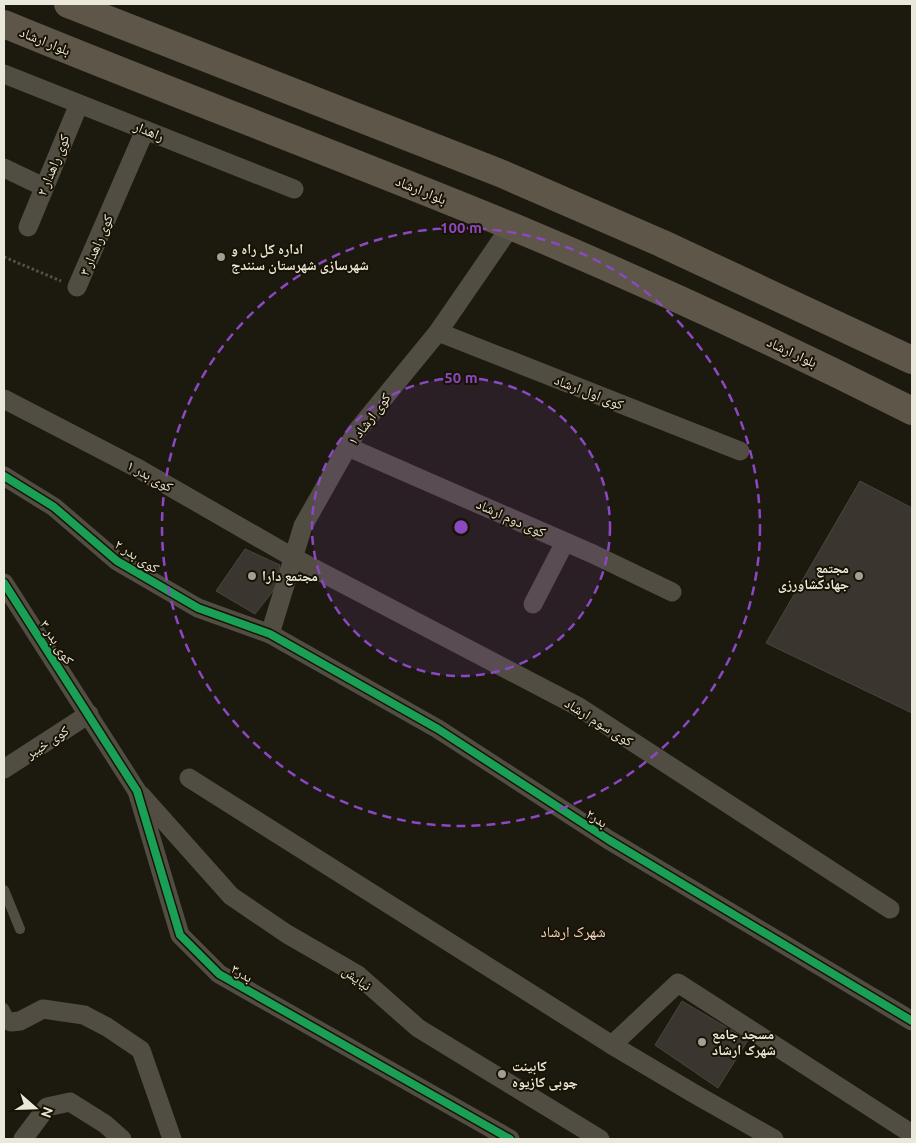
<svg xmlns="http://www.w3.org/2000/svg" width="916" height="1143" font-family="Ubuntu,'Noto Naskh Arabic',sans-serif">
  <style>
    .building { fill: #3a362f; stroke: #49453c }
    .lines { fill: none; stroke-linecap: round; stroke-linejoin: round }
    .path { stroke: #555048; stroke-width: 3; stroke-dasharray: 2.5 2.5; stroke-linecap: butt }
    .lane { stroke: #524d43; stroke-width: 10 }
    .street { stroke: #524d43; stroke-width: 19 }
    .primary { stroke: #5d5649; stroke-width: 28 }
    .cycleway-casing { stroke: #181303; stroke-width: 11 }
    .cycleway { stroke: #1a9f57; stroke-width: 8 }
    .ring { fill: none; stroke: #8c48c3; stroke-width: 2.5; stroke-dasharray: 9 6 }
    .poi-dot { fill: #a29f94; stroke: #181303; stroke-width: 2 }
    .labels { text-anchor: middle; stroke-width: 4; stroke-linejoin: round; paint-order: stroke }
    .street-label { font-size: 14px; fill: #eae7db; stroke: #181303 }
    .poi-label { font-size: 14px; font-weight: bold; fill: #eae7db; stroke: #181303; text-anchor: start }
    .neighbourhood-label { font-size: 15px; fill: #f4d6c7; stroke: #181303 }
    .centre { fill: #8c48c3; stroke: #181303; stroke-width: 2.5 }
    .ring-label { font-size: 15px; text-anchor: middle; font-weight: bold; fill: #8c48c3; stroke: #181303; stroke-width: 4; stroke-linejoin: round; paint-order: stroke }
  </style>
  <rect width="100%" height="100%" fill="#1c1a0f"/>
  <g class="building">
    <polygon points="860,481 912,508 912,713 766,643"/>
    <polygon points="245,549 280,565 276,587 255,614 216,591"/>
    <polygon points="682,1001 748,1040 718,1088 655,1045"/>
  </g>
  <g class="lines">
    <polyline class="path" points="4,257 61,281"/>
    <g class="lane">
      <polyline points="4,890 20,929"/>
      <polyline points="4,1008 11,1022"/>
    </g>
    <g class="street">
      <polyline points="4,74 294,189"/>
      <polyline points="4,168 44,187"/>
      <polyline points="28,227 79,104"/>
      <polyline points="77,287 145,130"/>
      <polyline points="438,332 740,451"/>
      <polyline points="4,399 139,469 294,558 579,707 890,909"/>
      <polyline points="348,447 593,554 672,592"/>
      <polyline points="4,476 54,507 117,561 198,608 270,634 438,729 609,840 912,1021"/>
      <polyline points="4,583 137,791 180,935 219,974 510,1139"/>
      <polyline points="533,604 565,542"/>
      <polyline points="270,634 303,526 356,432 438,332 511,226"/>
      <polyline points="4,769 89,714"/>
      <polyline points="189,778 612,1045 693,1093 774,1139"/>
      <polyline points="141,795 231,896 287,934 358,975 418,1028 600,1139"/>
      <polyline points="11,1022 20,1021 43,1009 84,1015 107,1027 141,1050 172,1139"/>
      <polyline points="612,1045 678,983 912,1134"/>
      <polyline points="23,1139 47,1107 70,1102 105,1124 122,1139"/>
    </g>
    <g class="primary">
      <polyline points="68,4 500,173 661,243 912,360"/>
      <path d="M4 24C172 93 343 157 511 226 647 283 781 345 912 411"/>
    </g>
    <defs>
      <g id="cycleway">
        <polyline points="4,476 54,507 117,561 198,608 270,634 438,729 609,840 912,1021"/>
        <polyline points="4,583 137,791 180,935 219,974 510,1139"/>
      </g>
    </defs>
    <use href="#cycleway" class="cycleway-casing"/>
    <use href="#cycleway" class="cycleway"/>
  </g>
  <circle cx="461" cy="527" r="149" fill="#8c48c3" fill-opacity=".12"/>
  <g class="ring">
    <circle cx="461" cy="527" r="149"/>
    <circle cx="461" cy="527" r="299"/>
  </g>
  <g class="poi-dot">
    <circle cx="221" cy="257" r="5"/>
    <circle cx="252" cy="576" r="5"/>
    <circle cx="859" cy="576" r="5"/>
    <circle cx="702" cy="1042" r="5"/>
    <circle cx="502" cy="1074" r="5"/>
  </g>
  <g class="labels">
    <g class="street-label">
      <text transform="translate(45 41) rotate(22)" y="5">بلوار ارشاد</text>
      <text transform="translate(149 131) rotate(22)" y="5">راهدار</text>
      <text transform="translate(53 165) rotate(-68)" y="5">کوی راهدار ۲</text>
      <text transform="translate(421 190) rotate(22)" y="5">بلوار ارشاد</text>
      <text transform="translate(96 245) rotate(-67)" y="5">کوی راهدار ۳</text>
      <text transform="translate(792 352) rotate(25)" y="5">بلوار ارشاد</text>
      <text transform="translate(589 392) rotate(21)" y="5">کوی اول ارشاد</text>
      <text transform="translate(369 419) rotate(-53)" y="5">کوی ارشاد ۱</text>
      <text transform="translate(150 476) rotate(29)" y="5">کوی بدر ۱</text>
      <text transform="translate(511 518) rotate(24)" y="5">کوی دوم ارشاد</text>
      <text transform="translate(137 556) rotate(33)" y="5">کوی بدر ۲</text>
      <text transform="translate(57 642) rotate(57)" y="5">کوی بدر ۳</text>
      <text transform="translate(599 722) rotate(32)" y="5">کوی سوم ارشاد</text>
      <text transform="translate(47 742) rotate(-33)" y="5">کوی خیبر</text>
      <text transform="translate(597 818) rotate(33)" y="5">بدر۲</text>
      <text transform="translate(242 973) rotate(30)" y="5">بدر۳</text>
      <text transform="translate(357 978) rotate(36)" y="5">نیایش</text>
    </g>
    <g class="poi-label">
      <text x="231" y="254">اداره کل راه و<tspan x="231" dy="16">شهرسازی شهرستان سنندج</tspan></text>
      <text x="849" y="573" text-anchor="end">مجتمع<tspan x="849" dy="16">جهادکشاورزی</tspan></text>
      <text x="262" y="581">مجتمع دارا</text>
      <text x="712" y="1039">مسجد جامع<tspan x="712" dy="16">شهرک ارشاد</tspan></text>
      <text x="512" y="1071">کابینت<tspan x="512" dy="16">چوبی کازیوه</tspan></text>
    </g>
    <g class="neighbourhood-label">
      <text x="573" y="937">شهرک ارشاد</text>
    </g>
  </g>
  <circle cx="461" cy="527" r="8" class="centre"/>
  <g class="ring-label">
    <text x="461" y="233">100 m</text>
    <text x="461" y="383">50 m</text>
  </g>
  <rect width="916" height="1143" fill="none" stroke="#eae7db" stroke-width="10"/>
  <g transform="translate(35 1108) rotate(110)" stroke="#181303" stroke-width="4" paint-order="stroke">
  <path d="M0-4L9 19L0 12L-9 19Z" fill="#eae7db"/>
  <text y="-8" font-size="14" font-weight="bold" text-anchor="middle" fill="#eae7db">N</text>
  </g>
</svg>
